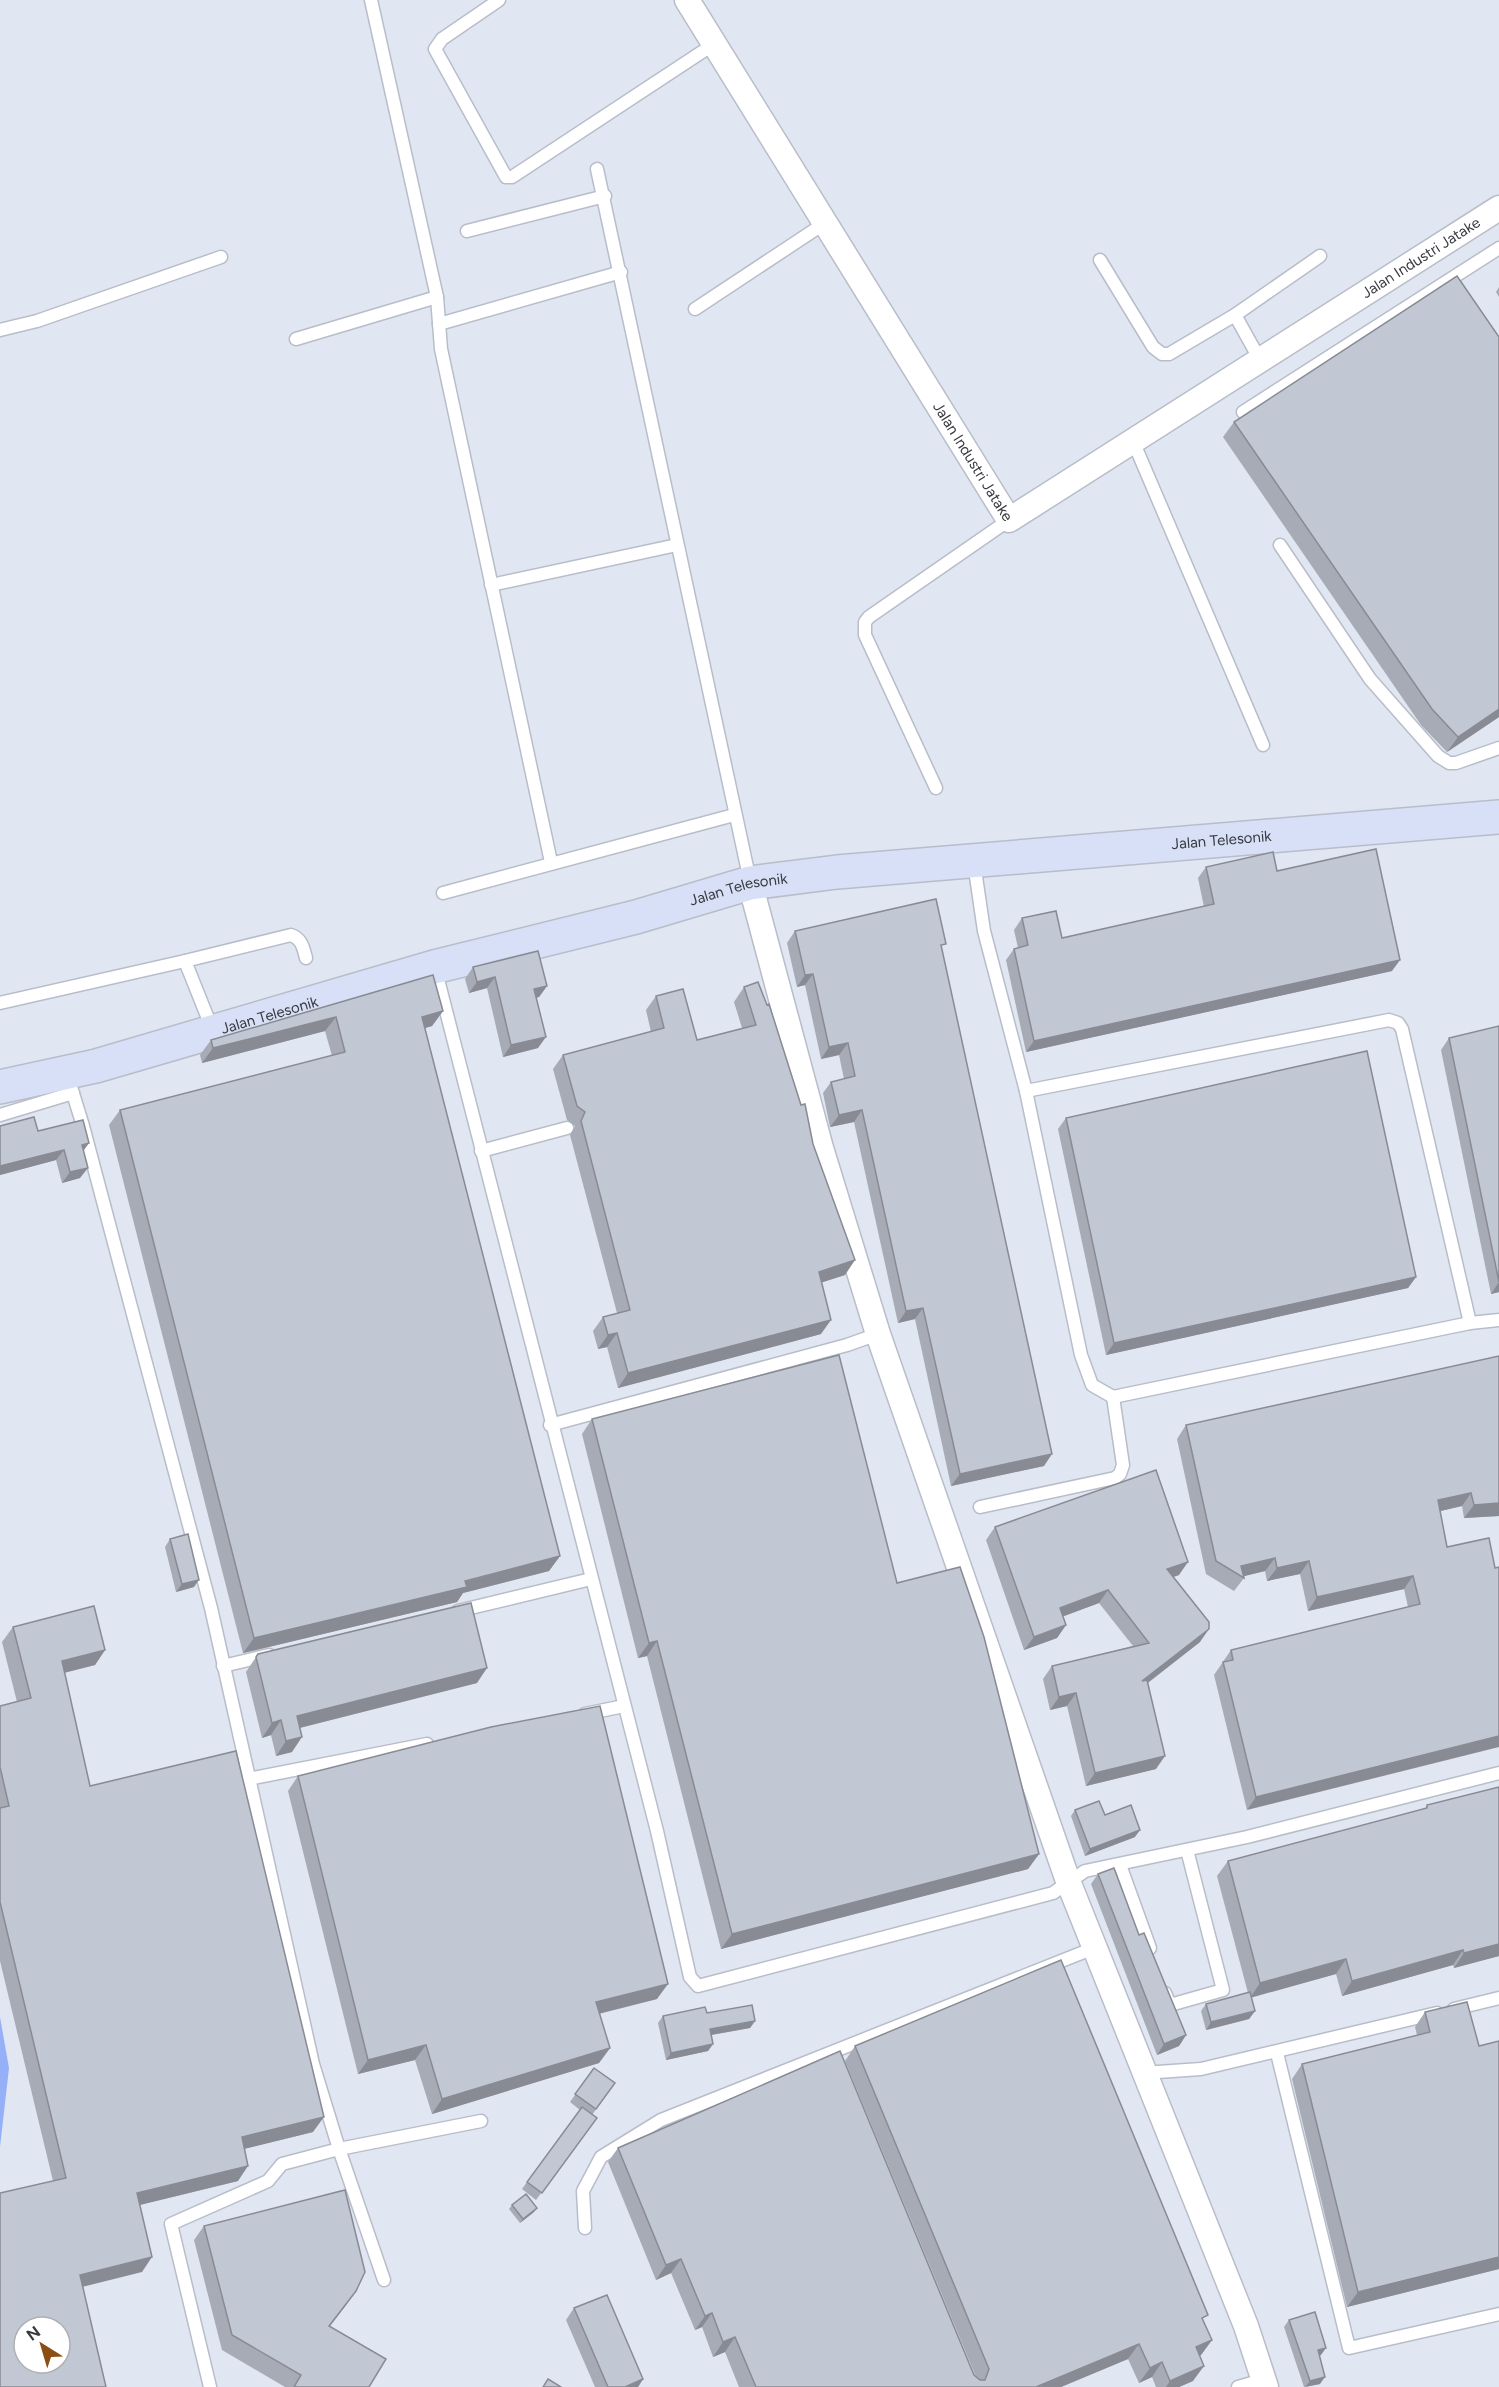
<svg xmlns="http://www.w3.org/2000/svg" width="1499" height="2387" font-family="Figtree,sans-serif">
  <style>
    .forest { fill: #95b0f7 }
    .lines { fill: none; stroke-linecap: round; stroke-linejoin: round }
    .lane-casing { stroke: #b8bdc9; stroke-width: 15 }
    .street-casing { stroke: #b8bdc9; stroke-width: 27 }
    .secondary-casing { stroke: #b8bdc9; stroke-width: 36 }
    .lane { stroke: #fff; stroke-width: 12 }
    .street { stroke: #fff; stroke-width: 24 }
    .secondary { stroke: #d7e0f7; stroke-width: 33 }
    .wall { fill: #a7abb6 }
    .shaded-wall { fill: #888b94 }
    .building { fill: #c2c7d4; stroke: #888b94; stroke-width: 1.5; fill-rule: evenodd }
    .labels { text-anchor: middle; stroke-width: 5; stroke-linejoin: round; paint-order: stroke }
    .street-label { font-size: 15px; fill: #383a3f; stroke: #fff }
  </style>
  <rect width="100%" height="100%" fill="#e1e6f3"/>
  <polygon class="forest" points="0,2017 9,2068 0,2147"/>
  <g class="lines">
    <defs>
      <g id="lane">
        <polyline points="371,0 437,297"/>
        <polyline points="499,0 442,39 435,49 506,177 512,177 714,44"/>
        <polyline points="597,169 750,881"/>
        <polyline points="467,231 605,196"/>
        <polyline points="1100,260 1153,347 1162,354 1169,354 1235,315 1320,256"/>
        <polyline points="695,309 825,223"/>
        <polyline points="1235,315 1260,360"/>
        <polyline points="439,324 621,272"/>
        <polyline points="0,330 37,321 221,257"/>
        <polyline points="296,339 437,297 441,349 551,862"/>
        <polyline points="1243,412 1499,248"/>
        <polyline points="1133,441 1263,745"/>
        <polyline points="1280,545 1370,679 1438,756 1449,763 1456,763 1499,748"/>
        <polyline points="491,585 677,545"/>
        <polyline points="936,788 865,635 865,622 869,617 1009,520"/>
        <polyline points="974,863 984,931 1026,1091 1081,1355 1092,1385 1113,1397 1470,1323 1499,1320"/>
        <polyline points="443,893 734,815"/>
        <path d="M185 961 291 935C302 939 303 947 306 958"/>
        <polyline points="435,968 657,1831 690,1977 698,1986 1053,1893 1085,1871 1247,1837 1499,1773"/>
        <polyline points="0,1003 185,961 213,1031"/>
        <polyline points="67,1074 83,1126 211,1608 313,2064 339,2149 282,2164 268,2181 171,2224 210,2387"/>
        <polyline points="1026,1091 1389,1020 1398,1023 1402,1029 1470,1323"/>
        <polyline points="0,1115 73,1093"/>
        <polyline points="481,1151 567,1128"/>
        <polyline points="550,1425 847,1345 878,1334"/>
        <polyline points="980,1507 1115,1478 1120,1474 1123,1465 1113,1397"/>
        <polyline points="458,1611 591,1579"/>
        <polyline points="223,1666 269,1655"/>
        <polyline points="585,1714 624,1706"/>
        <polyline points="248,1779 427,1744"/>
        <polyline points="1120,1865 1150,1948"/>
        <polyline points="1165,1993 1170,2005 1223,1990 1187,1850"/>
        <polyline points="1454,2009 1499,1998"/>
        <polyline points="1277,2053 1349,2348 1499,2314"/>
        <polyline points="1143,2073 1201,2069 1437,2013"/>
        <polyline points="585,2228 583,2191 601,2157 661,2120 1094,1948"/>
        <polyline points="384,2280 339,2149 481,2121"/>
        <polyline points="1238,2387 1266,2379"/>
      </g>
      <g id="street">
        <path id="s1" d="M687 0 1009 520 1499 208"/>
        <polyline points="750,883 821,1148 878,1334 1068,1881 1246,2326 1266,2387"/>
      </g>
      <g id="secondary">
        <path id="s2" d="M0 1087 96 1066 434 967 636 917 750 883 837 872 1499 817"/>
      </g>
    </defs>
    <use href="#lane" class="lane-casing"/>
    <use href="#street" class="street-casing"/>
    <use href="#secondary" class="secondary-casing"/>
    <use href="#lane" class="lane"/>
    <use href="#street" class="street"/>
    <use href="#secondary" class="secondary"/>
  </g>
  <g class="wall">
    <polygon points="1499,287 1499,297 1496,292"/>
    <polygon points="1234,422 1499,717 1447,752 1421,725 1223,437"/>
    <polygon points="1206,867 1277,871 1392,971 1026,1052 1006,960 1014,949 1018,948 1014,930 1022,918 1062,938 1204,907 1198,878"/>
    <polygon points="795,931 942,949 1044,1466 951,1486 915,1319 898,1323 854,1122 830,1127 823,1093 831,1082 844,1079 839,1055 821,1059 805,985 797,987 787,943"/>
    <polygon points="473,967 547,986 539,997 536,998 538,1048 503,1057 487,988 469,993 465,979"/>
    <polygon points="433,975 443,1011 432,1026 425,1028 560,1556 549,1571 463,1593 457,1602 243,1653 109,1125 120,1110 332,1056 325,1031 202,1063 200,1055 211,1040"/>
    <polygon points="744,987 813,1144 845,1275 821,1282 821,1334 618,1388 607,1347 598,1349 593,1331 603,1317 617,1313 570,1135 575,1126 567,1120 553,1069 563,1055 651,1032 646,1010 656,996 697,1040 742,1028 734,1002"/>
    <polygon points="1499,1026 1499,1292 1491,1294 1441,1050 1449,1038"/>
    <polygon points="1066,1118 1416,1277 1408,1288 1106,1355 1058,1129"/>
    <polygon points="0,1126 38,1131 83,1151 80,1178 62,1183 56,1160 0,1175"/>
    <polygon points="1499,1356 1499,1516 1464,1518 1462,1506 1440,1511 1447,1547 1489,1538 1247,1810 1214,1675 1231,1650 1408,1607 1404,1589 1308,1611 1300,1574 1267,1581 1265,1571 1243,1576 1244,1578 1234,1591 1206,1574 1177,1439 1186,1425"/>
    <polygon points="592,1419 897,1583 1039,1854 1028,1869 721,1949 647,1656 638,1658 582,1434"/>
    <polygon points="995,1527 1179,1575 1173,1577 1200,1642 1148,1683 1156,1769 1086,1786 1067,1706 1050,1710 1043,1679 1052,1666 1133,1646 1099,1603 1063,1616 1066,1625 1057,1638 1024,1650 986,1540"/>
    <polygon points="170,1539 194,1587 176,1592 165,1547"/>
    <polygon points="13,1627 105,1650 95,1665 64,1673 90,1786 313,2132 244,2149 238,2181 140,2205 142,2272 53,2181 0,1961 0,1706 17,1702 2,1642"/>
    <polygon points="258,1654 477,1683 300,1728 292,1752 276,1756 271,1735 262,1738 246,1672"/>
    <polygon points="298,1776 657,1999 599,2014 610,2048 599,2063 432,2114 415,2060 358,2074 288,1791"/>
    <polygon points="1499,1787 1499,1956 1454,1968 1453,1965 1342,1996 1336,1974 1251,1997 1255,2011 1249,2019 1206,2030 1201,2011 1206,2004 1248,1993 1217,1876 1228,1861 1425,1809 1427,1805"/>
    <polygon points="1075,1810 1105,1815 1135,1837 1085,1856 1071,1816"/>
    <polygon points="1098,1874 1139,1935 1186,2035 1179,2046 1157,2055 1091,1884"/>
    <polygon points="1425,2012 1499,2269 1347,2307 1292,2079 1302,2064 1417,2035 1415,2027"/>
    <polygon points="707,2013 755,2021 750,2028 711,2035 713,2044 708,2051 666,2060 658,2023 663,2016"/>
    <polygon points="855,2046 1203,2322 1212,2340 1201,2355 1199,2356 1193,2381 1179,2387 1156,2387 1152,2377 1139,2383 1128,2359 1061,2387 739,2387 725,2352 713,2357 702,2327 695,2330 671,2273 656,2280 608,2162 618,2148 976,2377 845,2061"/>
    <polygon points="594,2068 615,2083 592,2115 597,2118 536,2200 522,2189 580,2110 570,2102"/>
    <polygon points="512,2205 534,2212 520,2223 509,2209"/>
    <polygon points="204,2226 346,2305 330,2326 369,2387 285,2387 222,2350 194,2240"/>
    <polygon points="574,2308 643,2379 638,2387 595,2387 566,2320"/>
    <polygon points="1289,2320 1321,2355 1319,2356 1320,2384 1304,2387 1284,2327"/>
  </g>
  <g class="shaded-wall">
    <polygon points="1499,709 1499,717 1447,752 1458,737"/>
    <polygon points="1400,960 1392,971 1026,1052 1034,1041"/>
    <polygon points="813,974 805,985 797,987 805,975"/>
    <polygon points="495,977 487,988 469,993 477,982"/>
    <polygon points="547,986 539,997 526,1000 534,989"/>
    <polygon points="443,1011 432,1026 412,1032 422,1017"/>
    <polygon points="336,1017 325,1031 202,1063 213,1048"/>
    <polygon points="546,1037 538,1048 503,1057 511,1045"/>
    <polygon points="848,1043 839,1055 821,1059 829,1047"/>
    <polygon points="862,1110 854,1122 830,1127 839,1115"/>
    <polygon points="89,1143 82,1153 82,1145"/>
    <polygon points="64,1150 56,1160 0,1175 0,1166"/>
    <polygon points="88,1168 80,1178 62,1183 70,1172"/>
    <polygon points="855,1260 845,1275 808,1287 819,1272"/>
    <polygon points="1416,1277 1408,1288 1106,1355 1114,1343"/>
    <polygon points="1499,1282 1499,1292 1491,1294"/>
    <polygon points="923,1308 915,1319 898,1323 906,1311"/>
    <polygon points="831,1320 821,1334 618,1388 628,1373"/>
    <polygon points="617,1333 607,1347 598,1349 608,1335"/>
    <polygon points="1052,1454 1044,1466 951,1486 960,1474"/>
    <polygon points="1471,1493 1462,1506 1428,1514 1438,1500"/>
    <polygon points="1499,1503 1499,1516 1464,1518 1474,1505"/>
    <polygon points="560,1556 549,1571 463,1593 457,1602 243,1653 254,1638"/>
    <polygon points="1275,1558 1265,1571 1241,1577 1241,1566"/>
    <polygon points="1309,1561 1300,1574 1267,1581 1277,1568"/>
    <polygon points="1188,1562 1179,1575 1158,1582 1167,1569"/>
    <polygon points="1413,1576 1404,1589 1308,1611 1317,1597"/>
    <polygon points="199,1580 194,1587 176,1592 182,1584"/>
    <polygon points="1108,1590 1099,1603 1051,1621 1060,1608"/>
    <polygon points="1066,1625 1057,1638 1024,1650 1034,1637"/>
    <polygon points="1209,1629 1200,1642 1133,1694 1142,1681"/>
    <polygon points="657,1641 647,1656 638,1658 649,1643"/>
    <polygon points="105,1650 95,1665 51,1676 62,1661"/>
    <polygon points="487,1668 477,1683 287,1731 297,1716"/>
    <polygon points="1076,1693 1067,1706 1050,1710 1059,1697"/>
    <polygon points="281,1720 271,1735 262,1738 272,1723"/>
    <polygon points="1499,1736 1499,1747 1247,1810 1256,1797"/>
    <polygon points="302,1737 292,1752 276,1756 286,1741"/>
    <polygon points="1165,1756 1156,1769 1086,1786 1095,1773"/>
    <polygon points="1140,1830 1135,1837 1085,1856 1090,1849"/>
    <polygon points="1039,1854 1028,1869 721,1949 732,1934"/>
    <polygon points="1499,1944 1499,1956 1454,1968 1464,1953"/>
    <polygon points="1463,1950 1453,1965 1342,1996 1352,1981"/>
    <polygon points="1346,1959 1336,1974 1250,1998 1260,1983"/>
    <polygon points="668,1984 657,1999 585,2017 596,2002"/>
    <polygon points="1255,2011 1249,2019 1206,2030 1211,2022"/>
    <polygon points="755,2021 750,2028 705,2036 710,2029"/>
    <polygon points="1186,2035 1179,2046 1157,2055 1164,2044"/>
    <polygon points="713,2044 708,2051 666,2060 671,2053"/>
    <polygon points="426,2045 415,2060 358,2074 368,2060"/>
    <polygon points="610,2048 599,2063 432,2114 442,2099"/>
    <polygon points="324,2117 313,2132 231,2152 242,2137"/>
    <polygon points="248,2166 238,2181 127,2208 137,2193"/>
    <polygon points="537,2208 534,2212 520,2223 523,2219"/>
    <polygon points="152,2257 142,2272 70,2290 80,2275"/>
    <polygon points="1499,2257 1499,2269 1347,2307 1358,2292"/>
    <polygon points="681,2259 671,2273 656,2280 666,2265"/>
    <polygon points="356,2291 346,2305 319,2340 329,2326"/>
    <polygon points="712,2313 702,2327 695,2330 705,2316"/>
    <polygon points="735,2337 725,2352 713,2357 723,2342"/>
    <polygon points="1212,2340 1201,2355 1185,2362 1196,2347"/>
    <polygon points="1139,2344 1128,2359 1061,2387 1036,2387"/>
    <polygon points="1326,2348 1321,2355 1313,2357 1318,2350"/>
    <polygon points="1162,2362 1152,2377 1139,2383 1150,2368"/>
    <polygon points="1204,2366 1193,2381 1179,2387 1166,2387 1170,2381"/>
    <polygon points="1325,2377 1320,2384 1305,2387 1310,2381"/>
    <polygon points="643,2379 638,2387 625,2387"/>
  </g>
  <g class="building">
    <polygon points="1457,276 1499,337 1499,709 1458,737 1432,709 1234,422"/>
    <polygon points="1376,849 1400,960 1034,1041 1014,949 1028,945 1022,918 1056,911 1062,938 1214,904 1206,867 1273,852 1277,871"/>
    <polygon points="936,899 946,944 941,945 1052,1454 960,1474 923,1308 906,1311 862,1110 839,1115 831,1082 855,1076 848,1043 829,1047 813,974 805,975 795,931"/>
    <polygon points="538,951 547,986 534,989 546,1037 511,1045 495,977 477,982 473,967"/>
    <polygon points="433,975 443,1011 422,1017 560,1556 465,1581 467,1587 254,1638 120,1110 345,1052 336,1017 213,1048 211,1040"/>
    <polygon points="758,982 767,1005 769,1004 801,1105 805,1104 813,1144 855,1260 819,1272 831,1320 628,1373 617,1333 608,1335 603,1317 630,1310 581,1121 585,1112 577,1106 563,1055 664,1028 656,996 683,989 697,1040 756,1025 744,987"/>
    <polygon points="1499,1026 1499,1282 1449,1038"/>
    <polygon points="1367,1051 1416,1277 1114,1343 1066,1118"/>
    <polygon points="34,1117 38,1131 83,1120 89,1143 82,1145 88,1168 70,1172 64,1150 0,1166 0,1126"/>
    <polygon points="839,1355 897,1583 960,1567 984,1637 1039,1854 732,1934 657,1641 649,1643 592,1419"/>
    <polygon points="1499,1356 1499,1503 1474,1505 1471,1493 1438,1500 1447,1547 1489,1538 1495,1568 1499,1567 1499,1736 1256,1797 1223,1662 1233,1660 1231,1650 1420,1604 1413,1576 1317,1597 1309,1561 1277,1568 1275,1558 1241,1566 1244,1578 1216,1561 1186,1425"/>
    <polygon points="1156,1470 1188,1562 1167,1569 1209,1622 1209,1629 1142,1681 1147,1680 1165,1756 1095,1773 1076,1693 1059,1697 1052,1666 1149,1643 1108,1590 1060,1608 1066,1625 1034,1637 995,1527"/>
    <polygon points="188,1534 199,1580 182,1584 170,1539"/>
    <polygon points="471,1603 487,1668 297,1716 302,1737 286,1741 281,1720 272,1723 256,1657 258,1654"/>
    <path d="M94 1606 105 1650 62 1661 90 1786 236 1751 324 2117 242 2137 248 2166 137 2193 152 2257 80 2275 106 2387H0V2193L66 2178 0 1902V1808L9 1806 0 1767V1706L31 1698 13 1627ZM24 2327H60V2363H24Z"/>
    <polygon points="600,1706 668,1984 596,2002 610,2048 442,2099 426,2045 368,2060 298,1776 491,1727"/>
    <polygon points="1499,1787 1499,1944 1464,1953 1463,1950 1352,1981 1346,1959 1260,1983 1228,1861 1427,1808 1427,1805"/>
    <polygon points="1099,1801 1105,1815 1131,1805 1140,1830 1090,1849 1075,1810"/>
    <polygon points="1114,1868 1139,1935 1144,1933 1186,2035 1164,2044 1098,1874"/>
    <polygon points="1061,1960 1208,2315 1202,2318 1212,2340 1196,2347 1204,2366 1170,2381 1162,2362 1150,2368 1139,2344 1036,2387 756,2387 735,2337 723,2342 712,2313 705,2316 681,2259 666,2265 618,2148 840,2051 974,2375 980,2380 985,2380 989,2369 855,2046"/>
    <polygon points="1250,1992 1255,2011 1211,2022 1206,2004"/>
    <polygon points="1467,2002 1479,2046 1499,2041 1499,2257 1358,2292 1302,2064 1430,2032 1425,2012"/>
    <polygon points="752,2005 755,2021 710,2029 713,2044 671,2053 663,2016 705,2007 707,2013"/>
    <polygon points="594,2068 615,2083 596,2109 575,2094"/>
    <polygon points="582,2107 597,2118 542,2193 527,2182"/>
    <polygon points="345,2190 365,2272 356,2291 329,2326 386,2359 369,2387 294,2387 301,2375 232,2335 204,2226"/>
    <polygon points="526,2194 537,2208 523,2219 512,2205"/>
    <polygon points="607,2295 643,2379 625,2387 608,2387 574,2308"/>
    <polygon points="1315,2312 1326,2348 1318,2350 1325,2377 1310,2381 1289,2320"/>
    <polygon points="548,2379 561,2387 543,2387"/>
  </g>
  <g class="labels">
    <g class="street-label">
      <text dy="5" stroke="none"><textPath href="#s1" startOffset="1100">Jalan Industri Jatake</textPath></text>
      <text dy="5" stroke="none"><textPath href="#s1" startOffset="543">Jalan Industri Jatake</textPath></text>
      <text dy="5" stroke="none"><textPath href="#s2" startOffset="1251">Jalan Telesonik</textPath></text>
      <text dy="5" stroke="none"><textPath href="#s2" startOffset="765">Jalan Telesonik</textPath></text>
      <text dy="5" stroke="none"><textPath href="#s2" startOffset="279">Jalan Telesonik</textPath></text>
    </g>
  </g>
  <g transform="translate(42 2345) rotate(323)"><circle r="28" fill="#ffffff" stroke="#afb0b2" stroke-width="1.5"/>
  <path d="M0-4.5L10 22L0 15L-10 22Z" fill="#8c4e12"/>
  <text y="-9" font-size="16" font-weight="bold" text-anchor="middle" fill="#383a3f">N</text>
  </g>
</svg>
